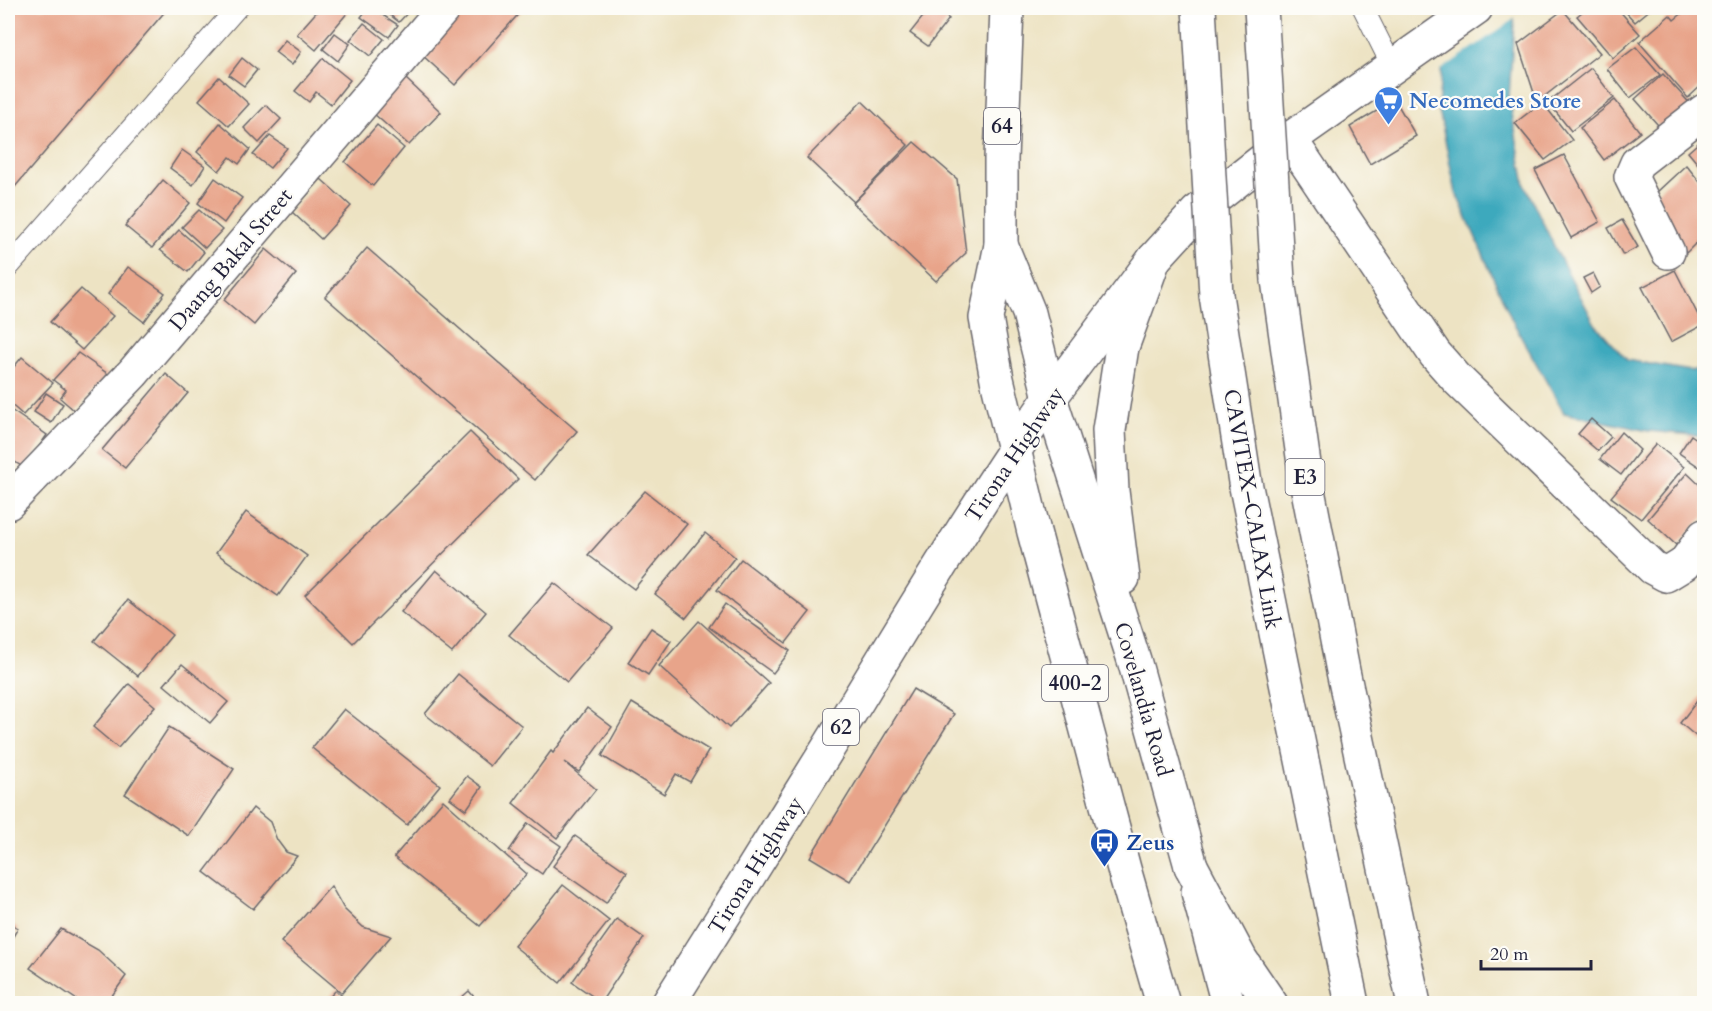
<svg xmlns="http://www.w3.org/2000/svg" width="1712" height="1011" font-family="Cardo,serif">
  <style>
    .water { fill: #3da9bd; stroke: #30667c; stroke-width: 1.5 }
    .pier { fill: #ede3c3 }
    .building { fill: #e8a48a }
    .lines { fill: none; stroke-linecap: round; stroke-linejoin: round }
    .lane-casing { stroke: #69666b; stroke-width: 22 }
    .street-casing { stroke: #69666b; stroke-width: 36 }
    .secondary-casing { stroke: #69666b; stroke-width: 36 }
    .primary-casing { stroke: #69666b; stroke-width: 36 }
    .highway-casing { stroke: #69666b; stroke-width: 36 }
    .lane { stroke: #fff; stroke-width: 20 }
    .street { stroke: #fff; stroke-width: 33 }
    .secondary { stroke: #fff; stroke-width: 33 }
    .primary { stroke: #fff; stroke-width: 33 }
    .highway { stroke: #fff; stroke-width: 33 }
    .highway-bridge-casing { stroke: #69666b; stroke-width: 36; stroke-linecap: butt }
    .highway-bridge { stroke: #fff; stroke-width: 33 }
    .labels { text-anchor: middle; stroke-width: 4.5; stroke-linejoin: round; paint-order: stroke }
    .shield { fill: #fdfcf7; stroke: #646373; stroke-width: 1.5 }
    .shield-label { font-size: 21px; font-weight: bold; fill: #22223b }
    .shop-label { font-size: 22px; font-weight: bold; fill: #366cbe; stroke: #fdfcf7; text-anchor: start }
    .street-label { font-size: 22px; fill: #22223b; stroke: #fdfcf7 }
    .transit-label { font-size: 22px; font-weight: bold; fill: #164399; stroke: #fdfcf7; text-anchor: start }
  </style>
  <rect width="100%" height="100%" fill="#fdfcf7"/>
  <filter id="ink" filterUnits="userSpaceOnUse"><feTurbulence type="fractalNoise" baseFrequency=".0167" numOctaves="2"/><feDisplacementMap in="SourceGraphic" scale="12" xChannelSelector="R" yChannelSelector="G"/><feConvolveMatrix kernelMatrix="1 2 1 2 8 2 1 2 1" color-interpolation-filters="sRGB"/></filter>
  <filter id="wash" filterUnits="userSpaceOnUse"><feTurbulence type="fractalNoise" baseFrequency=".008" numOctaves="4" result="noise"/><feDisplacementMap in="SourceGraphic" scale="24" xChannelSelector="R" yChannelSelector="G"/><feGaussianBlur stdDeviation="1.35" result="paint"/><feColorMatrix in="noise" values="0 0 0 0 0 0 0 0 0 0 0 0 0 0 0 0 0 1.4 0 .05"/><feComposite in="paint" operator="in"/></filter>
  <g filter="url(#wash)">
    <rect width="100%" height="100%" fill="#ede3c3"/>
    <polygon class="water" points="1447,8 1515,8 1509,97 1525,185 1557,252 1595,324 1627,360 1691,371 1704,367 1704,436 1648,431 1564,413 1512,320 1456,193 1438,106"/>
    <polygon class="pier" points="1444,8 1518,8 1517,17 1438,72"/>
    <g id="blocks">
      <g class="building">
        <polygon points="8,8 168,8 8,195"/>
        <polygon points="320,8 345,8 349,11 316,50 297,34"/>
        <polygon points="368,8 372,8 398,25 389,37 361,17"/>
        <polygon points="381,8 412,8 399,22"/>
        <polygon points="463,8 524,8 455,85 421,54"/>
        <polygon points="930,8 935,8 949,19 928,46 910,33"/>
        <polygon points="1587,8 1617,8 1640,34 1613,58 1577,16"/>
        <polygon points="1622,8 1652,8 1635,22"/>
        <polygon points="1689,8 1694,8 1704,19 1704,72 1703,74 1704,75 1704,83 1688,98 1639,42 1670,15 1674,20"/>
        <polygon points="1563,10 1600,53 1537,102 1518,44"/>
        <polygon points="364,23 384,39 370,56 350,40"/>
        <polygon points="335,33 350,44 338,61 323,49"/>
        <polygon points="285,40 301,52 292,65 275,52"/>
        <polygon points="1636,47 1660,75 1630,98 1607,69"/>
        <polygon points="242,58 257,70 244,86 229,75"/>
        <polygon points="323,58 350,80 331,104 316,92 309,102 295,91"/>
        <polygon points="1591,68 1614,98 1571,131 1548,102"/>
        <polygon points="1663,74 1694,108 1665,133 1635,99"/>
        <polygon points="219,77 249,104 229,126 199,100"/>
        <polygon points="405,78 441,112 409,145 373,113"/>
        <polygon points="1395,100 1416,136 1370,164 1350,127"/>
        <polygon points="1615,100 1640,132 1604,160 1580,128"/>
        <polygon points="862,101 908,145 854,202 807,158"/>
        <polygon points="1542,102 1572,140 1545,160 1515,123"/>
        <polygon points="266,105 281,119 259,143 244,128"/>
        <polygon points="220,123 250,149 239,164 230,157 219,171 197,152"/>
        <polygon points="377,125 404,148 373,186 345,162"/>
        <polygon points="270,136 287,148 270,168 253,155"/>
        <polygon points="1704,138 1704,167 1702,169 1688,152"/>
        <polygon points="914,142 957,179 966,253 936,281 853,203"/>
        <polygon points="182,150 205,166 193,185 170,168"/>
        <polygon points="1564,155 1600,222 1571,238 1535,170"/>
        <polygon points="1686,165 1704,187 1704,235 1686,253 1656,193"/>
        <polygon points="215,178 242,198 224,223 198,203"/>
        <polygon points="321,179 351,206 321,239 292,212"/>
        <polygon points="163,180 190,203 152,248 125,226"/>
        <polygon points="199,210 222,230 205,248 182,227"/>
        <polygon points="1622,220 1638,247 1623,255 1608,228"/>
        <polygon points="179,230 204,252 188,272 160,250"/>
        <polygon points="367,248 577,431 535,480 325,297"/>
        <polygon points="266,249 296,274 254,325 224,300"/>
        <polygon points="1704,260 1704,278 1697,263"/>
        <polygon points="128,267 165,293 144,322 108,294"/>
        <polygon points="1675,270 1703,325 1671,342 1642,287"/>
        <polygon points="1593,273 1600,287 1591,293 1583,278"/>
        <polygon points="81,289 113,316 82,350 50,322"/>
        <polygon points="78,353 108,374 75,411 60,398 66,390 53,380"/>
        <polygon points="22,357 53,383 23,415 8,402 8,374"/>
        <polygon points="166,374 188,393 125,468 102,450"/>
        <polygon points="46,393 63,404 51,423 34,412"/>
        <polygon points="8,408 47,435 24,468 8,457"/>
        <polygon points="1591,419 1611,437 1598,451 1578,434"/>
        <polygon points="470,432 518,479 353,643 305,595"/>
        <polygon points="1621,432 1640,450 1621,475 1600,459"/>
        <polygon points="1691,435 1704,444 1704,470 1679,453"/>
        <polygon points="1656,444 1684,467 1641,519 1611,497"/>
        <polygon points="1687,473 1704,489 1704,517 1676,545 1648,519"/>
        <polygon points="645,491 687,524 634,589 588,555"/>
        <polygon points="246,512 307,556 278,596 216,553"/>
        <polygon points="705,533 735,557 686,618 655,594"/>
        <polygon points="741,559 810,612 786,643 717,590"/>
        <polygon points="436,570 486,612 452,653 401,612"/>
        <polygon points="554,583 613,628 567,682 509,635"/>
        <polygon points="128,600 172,635 138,676 94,641"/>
        <polygon points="725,604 790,651 773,673 709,627"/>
        <polygon points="699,621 769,683 729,728 659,666"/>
        <polygon points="651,628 671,641 648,675 628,662"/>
        <polygon points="182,664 228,702 210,723 164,685"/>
        <polygon points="458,674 522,726 490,766 425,714"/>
        <polygon points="129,684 155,706 118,748 93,727"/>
        <polygon points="913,689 954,714 850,881 810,857"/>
        <polygon points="1704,692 1704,743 1680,723"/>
        <polygon points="632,703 709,750 690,782 676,774 664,794 602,756"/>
        <polygon points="587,708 612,727 579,772 564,762 596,789 557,838 513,803 551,751 553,753"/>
        <polygon points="344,709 440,785 407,825 312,748"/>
        <polygon points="169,727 234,769 189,836 125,794"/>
        <polygon points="467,776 482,787 466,810 450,798"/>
        <polygon points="443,800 527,874 480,926 394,857"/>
        <polygon points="253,808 270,822 277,840 286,852 297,856 253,909 204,872"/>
        <polygon points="528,823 561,846 542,874 509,851"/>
        <polygon points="575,836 627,872 606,903 553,866"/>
        <polygon points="563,885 609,921 560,983 514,946"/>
        <polygon points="331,886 344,909 363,927 391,936 342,993 281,942"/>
        <polygon points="617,919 644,938 601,1002 572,982"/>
        <polygon points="8,922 18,928 8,945"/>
        <polygon points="61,929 98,950 126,976 106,1004 83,1004 30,968"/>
        <polygon points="336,990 350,1004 323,1004"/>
        <polygon points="469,991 480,1004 454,1004"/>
      </g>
    </g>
  </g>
  <g filter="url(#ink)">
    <use href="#blocks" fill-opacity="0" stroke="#69666b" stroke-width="1.5"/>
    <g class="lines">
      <defs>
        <g id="lane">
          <polyline points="1363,8 1392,66"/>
          <polyline points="8,268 237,8"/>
        </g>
        <g id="street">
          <polyline points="1290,139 1435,354 1458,380 1653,568 1666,575 1684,564 1704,536"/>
          <polyline points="1668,252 1631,177 1637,163 1704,111"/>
          <polyline points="8,503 133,373 444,8"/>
        </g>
        <g id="secondary">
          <polyline points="1050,398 1154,259 1197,212 1290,139 1476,8"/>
          <polyline points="1198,892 1228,1004"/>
        </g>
        <g id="primary">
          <polyline points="1007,8 1001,159 1001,245 986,318 997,379 1034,532 1124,869 1163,1004"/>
          <polyline points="1001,245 1029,313 1050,398 1134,660 1191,866"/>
          <polyline points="1123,578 1112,491 1109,430 1122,347 1154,259"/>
          <path d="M668 1004C732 903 795 802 858 700 920 598 982 496 1050 398"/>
        </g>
        <g id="highway">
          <polyline points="1278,280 1307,485 1343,671 1414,1004"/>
          <polyline points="1216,295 1245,482 1352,1004"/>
          <polyline points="1191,866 1241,960 1271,1004"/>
        </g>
      </defs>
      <use href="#lane" class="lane-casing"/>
      <use href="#street" class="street-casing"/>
      <use href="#secondary" class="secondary-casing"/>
      <use href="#primary" class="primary-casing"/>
      <use href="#highway" class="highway-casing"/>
      <use href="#lane" class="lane"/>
      <use href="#street" class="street"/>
      <use href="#secondary" class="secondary"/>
      <use href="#primary" class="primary"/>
      <use href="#highway" class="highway"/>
      <defs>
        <g id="highway-bridge">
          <polyline points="1199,8 1216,295"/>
          <polyline points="1261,8 1278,280"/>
        </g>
      </defs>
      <use href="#highway-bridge" class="highway-bridge-casing"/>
      <use href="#highway-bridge" class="highway-bridge"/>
    </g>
  </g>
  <defs>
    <symbol id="supermarket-pin" viewBox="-11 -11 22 30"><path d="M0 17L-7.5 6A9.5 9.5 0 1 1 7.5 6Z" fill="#3f7fe0" stroke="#fdfcf7"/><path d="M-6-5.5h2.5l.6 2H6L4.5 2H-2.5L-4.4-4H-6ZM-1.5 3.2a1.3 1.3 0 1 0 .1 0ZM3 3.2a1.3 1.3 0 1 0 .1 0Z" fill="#fff"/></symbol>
    <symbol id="bus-pin" viewBox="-11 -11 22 30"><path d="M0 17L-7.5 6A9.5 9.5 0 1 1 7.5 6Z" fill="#1a4fb4" stroke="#fdfcf7"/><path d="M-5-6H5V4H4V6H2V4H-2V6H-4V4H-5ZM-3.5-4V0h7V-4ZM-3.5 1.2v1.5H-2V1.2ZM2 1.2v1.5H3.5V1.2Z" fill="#fff"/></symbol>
  </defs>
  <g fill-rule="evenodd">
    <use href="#supermarket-pin" x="1372" y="84" width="33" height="45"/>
    <use href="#bus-pin" x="1088" y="826" width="33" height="45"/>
  </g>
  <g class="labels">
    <g class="shield">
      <rect x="984" y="108" width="36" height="36" rx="4.5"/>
      <rect x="1285.5" y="459" width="39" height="36" rx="4.5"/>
      <rect x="1042" y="665" width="66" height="36" rx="4.5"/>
      <rect x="823" y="709" width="36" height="36" rx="4.5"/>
    </g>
    <g class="shield-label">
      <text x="1002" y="133">64</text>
      <text x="1305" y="484">E3</text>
      <text x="1075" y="690">400-2</text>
      <text x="841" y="734">62</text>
    </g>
    <g class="shop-label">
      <text x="1409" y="108">Necomedes Store</text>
    </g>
    <g class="street-label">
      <text transform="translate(230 259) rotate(-50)" y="8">Daang Bakal Street</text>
      <text transform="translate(1014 454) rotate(-56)" y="8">Tirona Highway</text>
      <text transform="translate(1253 509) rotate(80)" y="8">CAVITEX–CALAX Link</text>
      <text transform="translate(1144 699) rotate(74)" y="8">Covelandia Road</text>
      <text transform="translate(755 865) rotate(-58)" y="8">Tirona Highway</text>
    </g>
    <g class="transit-label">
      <text x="1126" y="850">Zeus</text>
    </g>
  </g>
  <rect width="1712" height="1011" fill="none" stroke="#fdfcf7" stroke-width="30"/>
  <path d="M1481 960v9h110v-9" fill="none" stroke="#22223b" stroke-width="3"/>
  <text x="1490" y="960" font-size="18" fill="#22223b" stroke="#fdfcf7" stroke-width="4.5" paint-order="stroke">20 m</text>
</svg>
